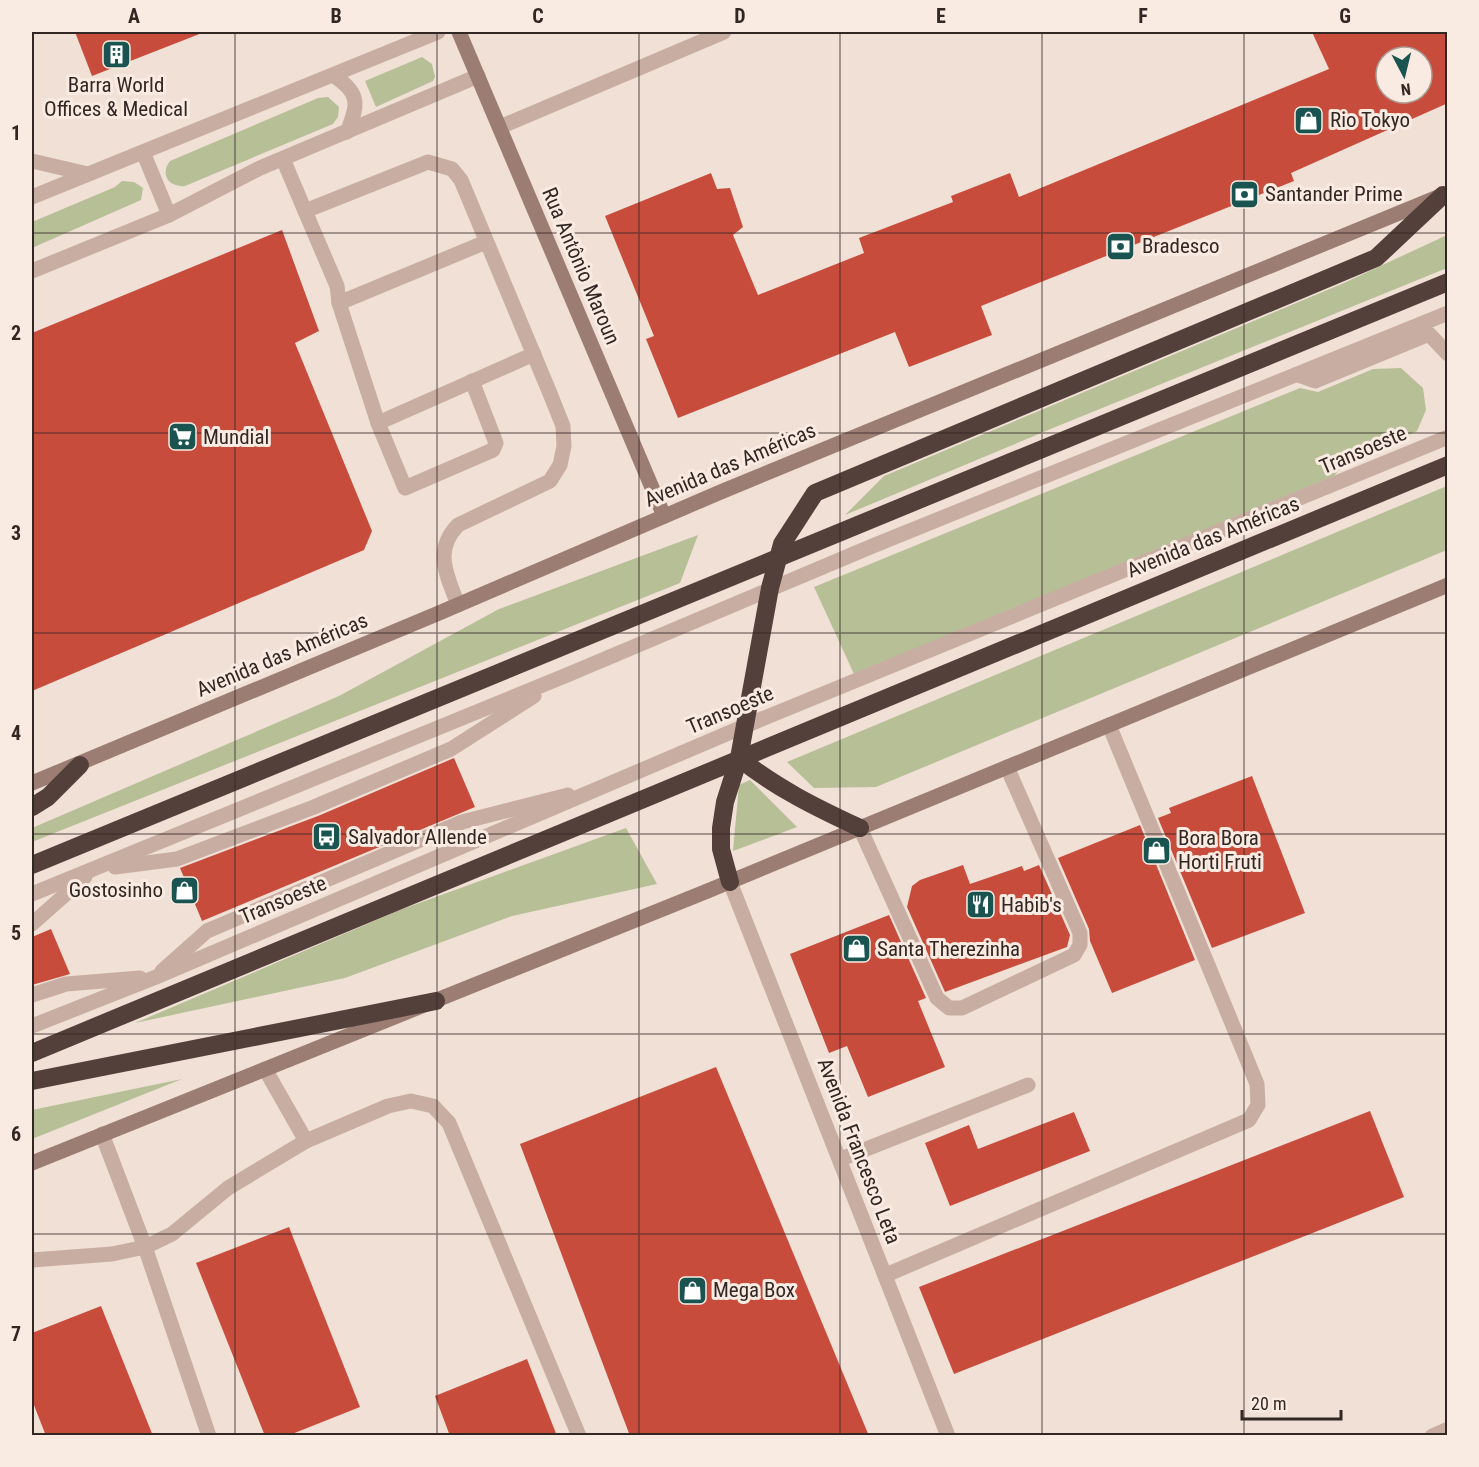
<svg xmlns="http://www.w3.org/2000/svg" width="1479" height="1467" font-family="'Roboto Condensed',sans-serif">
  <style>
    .green { fill: #b7bf96 }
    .building { fill: #c84c3c; fill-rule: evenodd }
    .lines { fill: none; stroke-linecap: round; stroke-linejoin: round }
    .lane { stroke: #c8aea2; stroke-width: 15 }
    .street { stroke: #c8aea2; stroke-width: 15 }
    .secondary { stroke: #9c7d73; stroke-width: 15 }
    .highway { stroke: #54403b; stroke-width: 18 }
    .grid { fill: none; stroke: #332724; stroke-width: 1.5; stroke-opacity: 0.55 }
    .labels { text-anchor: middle; stroke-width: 6; stroke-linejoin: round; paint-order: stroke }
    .poi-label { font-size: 21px; fill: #332724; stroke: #f9ebe2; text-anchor: start }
    .street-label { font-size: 21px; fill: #332724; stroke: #f9ebe2 }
    .neatline { fill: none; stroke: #332724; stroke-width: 2 }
    .grid-label { font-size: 20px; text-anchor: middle; font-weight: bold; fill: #332724 }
  </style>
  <rect width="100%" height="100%" fill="#f1e0d6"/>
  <g class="green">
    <polygon points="422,57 432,64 435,77 433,81 376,107 365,81"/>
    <path d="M328 97 339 107 338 117 333 124 185 186C170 188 159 175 170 161L318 98Z"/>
    <polygon points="122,181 134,182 143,188 141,200 32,248 32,222 115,187"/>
    <polygon points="1447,235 1447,268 1053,428 845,515 884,476 1344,283"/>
    <polygon points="1401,368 1423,388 1426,410 1417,431 1346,462 1334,476 854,674 814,587 1300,388 1318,392 1373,369"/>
    <polygon points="1447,486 1447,550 876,787 814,788 787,762"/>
    <polygon points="698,535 680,583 32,842 32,828 339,696 499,609"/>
    <polygon points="750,780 797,827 733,851 739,785"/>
    <polygon points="626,828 657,884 512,916 345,978 135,1023 400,910"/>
    <polygon points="182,1079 32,1139 32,1110"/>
  </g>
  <g class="building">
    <polygon points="75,32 201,32 202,33 92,76"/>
    <path d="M1312 32H1448V103L1291 173 1294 181 981 306 992 335 909 367 895 332 678 418 646 339 654 336 605 216 711 173 717 189 730 188 743 227 733 235 758 295 864 253 859 238 953 202 951 196 1010 173 1019 197 1329 69ZM1386 57H1422V93H1386Z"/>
    <polygon points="282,230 319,331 295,343 372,531 364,550 32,691 32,333"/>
    <polygon points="454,758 475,807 202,921 180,868 318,816"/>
    <polygon points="1252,776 1305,913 1212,948 1158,818 1171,813 1169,808"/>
    <polygon points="1140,825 1195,960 1112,993 1090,941 1089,929 1058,858"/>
    <polygon points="963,865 970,884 1022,866 1024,871 1039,865 1070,935 1067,947 945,992 907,907 912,886 920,880"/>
    <polygon points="889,915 926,998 918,1001 945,1067 868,1097 847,1046 829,1053 790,954"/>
    <polygon points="51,929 70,974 32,985 32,937"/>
    <polygon points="716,1067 869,1436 630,1436 520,1144"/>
    <polygon points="1370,1111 1404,1197 954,1374 919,1287"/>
    <polygon points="1074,1112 1090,1151 950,1206 925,1143 969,1125 978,1149"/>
    <polygon points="289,1227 360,1407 287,1436 265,1436 196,1263"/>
    <polygon points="101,1306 153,1436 46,1436 32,1400 32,1333"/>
    <polygon points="527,1359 557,1436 450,1436 435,1396"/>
  </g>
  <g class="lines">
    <g class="lane">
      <polyline points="143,152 169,215"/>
      <path d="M283 159 305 211 428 162 452 169 461 180 549 391 563 426 564 446 560 465 550 481 458 525C433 551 447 575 458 605"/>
      <polyline points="32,161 88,174"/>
      <polyline points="305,211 337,286 339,303 378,423 405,488 493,450 496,443 472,381"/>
      <polyline points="339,303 486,242"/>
      <polyline points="1298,375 1315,381 1429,334 1448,354"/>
      <polyline points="378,423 534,354"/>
      <polyline points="860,828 937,998 949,1008 962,1008 1074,955 1080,945 1080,933 1007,767"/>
      <polyline points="115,867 177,859 314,807 451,749 534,696"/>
      <polyline points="32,894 567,675 875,545 1448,313"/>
      <polyline points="32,924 85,877"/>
      <polyline points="162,971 207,931 462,822 568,795"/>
      <polyline points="32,995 66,984 140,978"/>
      <polyline points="32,1026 156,977 745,726 1448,437"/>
      <polyline points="841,1159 1028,1085"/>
      <polyline points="886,1275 1249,1120 1258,1105 1257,1084 1109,725"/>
    </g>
    <g class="street">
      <path d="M334 76C361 93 358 106 347 132"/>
      <polyline points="500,127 724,32"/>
      <polyline points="32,197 438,32"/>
      <polyline points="32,271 169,215 260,168 478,76"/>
      <polyline points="730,882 948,1436"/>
      <polyline points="265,1069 306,1141"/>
      <polyline points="102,1134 145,1247 209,1436"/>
      <polyline points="32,1260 112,1254 145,1247 172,1234 228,1188 306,1141 388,1106 411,1101 433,1106 449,1123 579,1436"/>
      <polyline points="1432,1436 1448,1429"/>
    </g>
    <g class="secondary">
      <polyline points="459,32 664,516"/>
      <polyline points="32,783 439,613 723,491 1438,197"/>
      <polyline points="32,1163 705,892 1448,585"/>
    </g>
    <g class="highway">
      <path d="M739 758C776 788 817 808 860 828"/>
      <polyline points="32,807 48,797 80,765"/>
      <polyline points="32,865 1448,282"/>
      <polyline points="730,882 721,849 721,828 725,802 739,758 770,588 782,544 815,493 1376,258 1443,195"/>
      <polyline points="32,1053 1448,465"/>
      <polyline points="32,1081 436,1001"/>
    </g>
  </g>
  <path class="grid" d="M235 32V1436M437 32V1436M639 32V1436M840 32V1436M1042 32V1436M1244 32V1436M32 233H1448M32 433H1448M32 633H1448M32 834H1448M32 1034H1448M32 1234H1448"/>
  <defs>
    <symbol id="building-square" viewBox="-11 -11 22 22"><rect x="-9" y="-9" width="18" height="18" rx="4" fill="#1a5451" stroke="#f9ebe2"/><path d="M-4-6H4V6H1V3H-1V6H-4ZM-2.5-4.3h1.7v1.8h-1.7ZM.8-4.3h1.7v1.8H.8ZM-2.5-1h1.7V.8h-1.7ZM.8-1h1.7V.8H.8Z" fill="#fff"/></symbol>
    <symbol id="shop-square" viewBox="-11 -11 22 22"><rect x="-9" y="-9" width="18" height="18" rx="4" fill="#1a5451" stroke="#f9ebe2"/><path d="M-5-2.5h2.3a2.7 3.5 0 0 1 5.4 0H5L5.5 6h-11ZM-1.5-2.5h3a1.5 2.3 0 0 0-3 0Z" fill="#fff"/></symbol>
    <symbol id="bank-square" viewBox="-11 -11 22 22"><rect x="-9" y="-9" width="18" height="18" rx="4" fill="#1a5451" stroke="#f9ebe2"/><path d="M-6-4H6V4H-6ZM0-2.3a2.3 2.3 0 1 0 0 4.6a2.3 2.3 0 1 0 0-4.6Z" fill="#fff"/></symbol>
    <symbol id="supermarket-square" viewBox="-11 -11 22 22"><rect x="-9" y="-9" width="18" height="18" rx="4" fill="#1a5451" stroke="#f9ebe2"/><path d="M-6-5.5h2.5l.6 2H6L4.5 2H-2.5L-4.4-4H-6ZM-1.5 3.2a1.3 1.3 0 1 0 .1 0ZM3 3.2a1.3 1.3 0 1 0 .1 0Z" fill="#fff"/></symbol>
    <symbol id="bus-square" viewBox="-11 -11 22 22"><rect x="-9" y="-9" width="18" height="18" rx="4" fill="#1a5451" stroke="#f9ebe2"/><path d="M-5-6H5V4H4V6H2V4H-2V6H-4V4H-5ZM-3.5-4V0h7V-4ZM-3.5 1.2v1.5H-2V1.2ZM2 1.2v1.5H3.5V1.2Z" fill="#fff"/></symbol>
    <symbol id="restaurant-square" viewBox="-11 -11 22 22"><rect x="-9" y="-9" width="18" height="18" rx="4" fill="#1a5451" stroke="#f9ebe2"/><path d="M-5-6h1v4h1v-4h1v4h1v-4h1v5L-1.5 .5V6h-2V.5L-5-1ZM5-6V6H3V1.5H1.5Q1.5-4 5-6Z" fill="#fff"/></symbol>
  </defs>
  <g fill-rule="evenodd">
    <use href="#building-square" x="100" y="38" width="33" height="33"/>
    <use href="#shop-square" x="1292" y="104" width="33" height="33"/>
    <use href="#bank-square" x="1228" y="178" width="33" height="33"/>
    <use href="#bank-square" x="1104" y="230" width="33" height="33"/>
    <use href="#supermarket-square" x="166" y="420" width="33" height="33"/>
    <use href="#bus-square" x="310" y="820" width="33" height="33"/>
    <use href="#shop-square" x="1140" y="834" width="33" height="33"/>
    <use href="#shop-square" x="168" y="874" width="33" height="33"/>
    <use href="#restaurant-square" x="964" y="888" width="33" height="33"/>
    <use href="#shop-square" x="840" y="932" width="33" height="33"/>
    <use href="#shop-square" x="676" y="1274" width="33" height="33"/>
  </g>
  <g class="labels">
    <g class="poi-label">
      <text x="116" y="92" text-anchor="middle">Barra World<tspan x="116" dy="24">Offices &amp; Medical</tspan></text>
      <text x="1330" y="127">Rio Tokyo</text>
      <text x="1265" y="201">Santander Prime</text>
      <text x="1142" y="253">Bradesco</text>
      <text x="203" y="444">Mundial</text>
      <text x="348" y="844">Salvador Allende</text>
      <text x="1178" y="845">Bora Bora<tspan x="1178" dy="24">Horti Fruti</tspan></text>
      <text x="163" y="897" text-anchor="end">Gostosinho</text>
      <text x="1001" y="912">Habib's</text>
      <text x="877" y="956">Santa Therezinha</text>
      <text x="713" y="1297">Mega Box</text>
    </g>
    <g class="street-label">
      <text transform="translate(581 266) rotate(67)" y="7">Rua Antônio Maroun</text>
      <text transform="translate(1363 450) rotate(-23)" y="7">Transoeste</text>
      <text transform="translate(730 465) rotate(-23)" y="7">Avenida das Américas</text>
      <text transform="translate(1213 537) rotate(-22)" y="7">Avenida das Américas</text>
      <text transform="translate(282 655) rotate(-23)" y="7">Avenida das Américas</text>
      <text transform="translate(730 710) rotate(-23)" y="7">Transoeste</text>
      <text transform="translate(283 900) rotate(-23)" y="7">Transoeste</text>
      <text transform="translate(859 1151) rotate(69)" y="7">Avenida Francesco Leta</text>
    </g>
  </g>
  <rect width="1479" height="1467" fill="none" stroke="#f9ebe2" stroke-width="66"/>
  <g transform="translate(1404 75) rotate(173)"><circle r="28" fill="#f9ebe2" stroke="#aa9d96" stroke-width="1.5"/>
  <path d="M0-4.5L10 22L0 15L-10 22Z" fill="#1a5451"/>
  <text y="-9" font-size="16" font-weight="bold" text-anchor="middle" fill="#332724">N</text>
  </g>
  <path d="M1242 1410v9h99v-9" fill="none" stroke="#332724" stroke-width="3"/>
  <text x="1251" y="1410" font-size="18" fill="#332724" stroke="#f9ebe2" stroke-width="4.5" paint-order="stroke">20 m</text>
  <rect x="33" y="33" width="1413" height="1401" class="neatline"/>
  <g class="grid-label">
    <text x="134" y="23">A</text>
    <text x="336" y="23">B</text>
    <text x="538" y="23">C</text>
    <text x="740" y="23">D</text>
    <text x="941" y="23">E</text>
    <text x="1143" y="23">F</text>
    <text x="1345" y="23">G</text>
    <text x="16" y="140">1</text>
    <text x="16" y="340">2</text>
    <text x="16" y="540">3</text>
    <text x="16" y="740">4</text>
    <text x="16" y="940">5</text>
    <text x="16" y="1141">6</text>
    <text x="16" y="1341">7</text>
  </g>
</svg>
